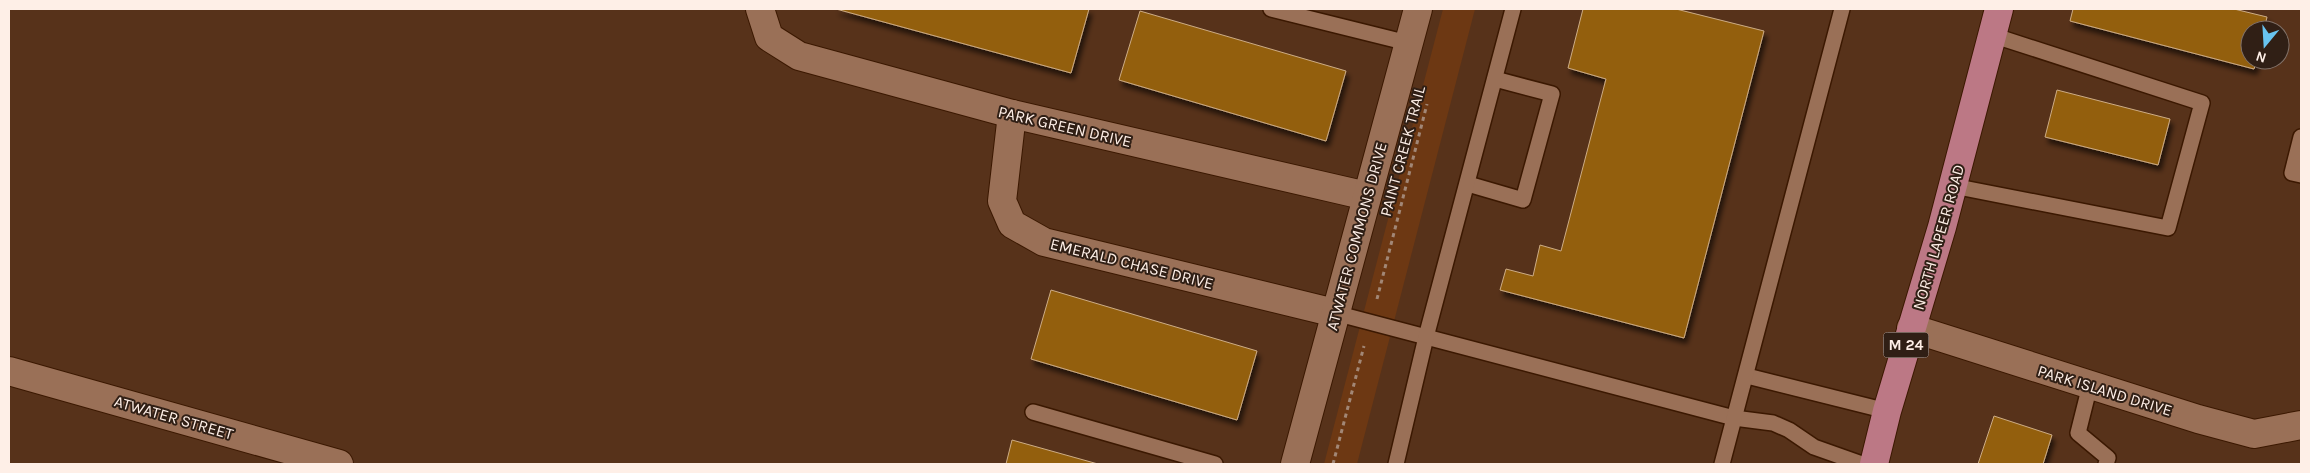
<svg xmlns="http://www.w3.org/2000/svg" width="2310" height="473" font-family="Karla,sans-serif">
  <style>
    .green { fill: #6d3813 }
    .building { fill: #935f0c; stroke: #cdac85; filter: url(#shadow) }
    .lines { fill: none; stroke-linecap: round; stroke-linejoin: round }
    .lane-casing { stroke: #3b1801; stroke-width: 18 }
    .street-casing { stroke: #3b1801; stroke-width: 30 }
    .primary-casing { stroke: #3b1801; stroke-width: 30 }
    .path { stroke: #a28776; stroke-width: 3; stroke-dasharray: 4 4; stroke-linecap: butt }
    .lane { stroke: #9a7057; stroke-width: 15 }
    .street { stroke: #9a7057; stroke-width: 28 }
    .primary { stroke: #bc7885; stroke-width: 28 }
    .labels { text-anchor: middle; stroke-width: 4; stroke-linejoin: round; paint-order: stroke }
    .shield { fill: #301f15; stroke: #c0b1a8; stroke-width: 1 }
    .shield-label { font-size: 15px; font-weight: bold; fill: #feefe7 }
    .street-label { font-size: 16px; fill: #feefe7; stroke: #301f15 }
  </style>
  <defs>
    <filter id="shadow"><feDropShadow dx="3" dy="5.5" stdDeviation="2.5" flood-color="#0009"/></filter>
  </defs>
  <rect width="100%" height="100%" fill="#57321a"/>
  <polygon class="green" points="1443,9 1475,9 1357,464 1324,464"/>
  <g class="building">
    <polygon points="836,9 1089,9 1071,73"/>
    <polygon points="1583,9 1676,9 1764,31 1684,338 1500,290 1506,269 1533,276 1540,245 1561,251 1606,79 1568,68"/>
    <polygon points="2073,9 2234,9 2267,17 2264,30 2250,30 2250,60 2257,60 2254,69 2070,21"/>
    <polygon points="1140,11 1346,71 1326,141 1119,80"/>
    <polygon points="2057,90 2170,119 2158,165 2045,137"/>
    <polygon points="1051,290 1257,351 1237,420 1031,359"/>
    <polygon points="1994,416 2052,435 2043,464 1978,464"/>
    <polygon points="1012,440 1098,464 1006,464"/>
  </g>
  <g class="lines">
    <defs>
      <g id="lane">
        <polyline points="1271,9 1408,43"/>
        <polyline points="2301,137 2292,173 2301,175"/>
        <polyline points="1468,184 1523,200 1552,94 1495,79"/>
        <polyline points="1953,186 2168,228 2202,103 1992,35"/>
        <polyline points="1335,313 1734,418 1773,423 1789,430 1814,447 1862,464"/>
        <polyline points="1747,376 1887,411"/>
        <polyline points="2090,385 2078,433 2108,458 2106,464"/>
        <polyline points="1033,412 1215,464"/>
        <polyline points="1396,464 1426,337 1513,9"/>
        <polyline points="1722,464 1842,9"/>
      </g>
      <g id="street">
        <polyline points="760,9 769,37 799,56 1012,114 1367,196"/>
        <polyline points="1012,114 1002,201 1012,224 1044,242 1335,313"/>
        <polyline points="1911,328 2198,419 2254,434 2301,425"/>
        <polyline points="9,371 339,464"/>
        <polyline points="1295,464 1418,9"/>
      </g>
      <polyline id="primary" points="1874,464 1887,411 1942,227 1999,9"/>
    </defs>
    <use href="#lane" class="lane-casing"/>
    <use href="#street" class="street-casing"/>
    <use href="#primary" class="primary-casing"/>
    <g class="path">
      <polyline points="1377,299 1427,104"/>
      <polyline points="1333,464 1364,346"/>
    </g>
    <use href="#lane" class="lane"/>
    <use href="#street" class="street"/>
    <use href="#primary" class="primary"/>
  </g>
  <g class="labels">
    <rect class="shield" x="1883.5" y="332.5" width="45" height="25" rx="4"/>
    <g class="shield-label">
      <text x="1906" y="350">M 24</text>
    </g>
    <g class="street-label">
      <text transform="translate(1065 126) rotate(13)" y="6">PARK GREEN DRIVE</text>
      <text transform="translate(1402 151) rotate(-75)" y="6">PAINT CREEK TRAIL</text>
      <text transform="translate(1356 236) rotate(-75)" y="6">ATWATER COMMONS DRIVE</text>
      <text transform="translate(1938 237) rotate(-74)" y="6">NORTH LAPEER ROAD</text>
      <text transform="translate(1132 263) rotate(14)" y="6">EMERALD CHASE DRIVE</text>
      <text transform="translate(2105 390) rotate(17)" y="6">PARK ISLAND DRIVE</text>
      <text transform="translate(174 417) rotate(16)" y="6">ATWATER STREET</text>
    </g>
  </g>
  <rect width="2310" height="473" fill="none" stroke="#feefe7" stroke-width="20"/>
  <g transform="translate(2265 45) rotate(198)"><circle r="24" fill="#301f15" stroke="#827269"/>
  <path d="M0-4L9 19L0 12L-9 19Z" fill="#68c4f0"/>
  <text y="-8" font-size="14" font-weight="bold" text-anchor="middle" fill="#feefe7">N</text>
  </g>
</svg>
